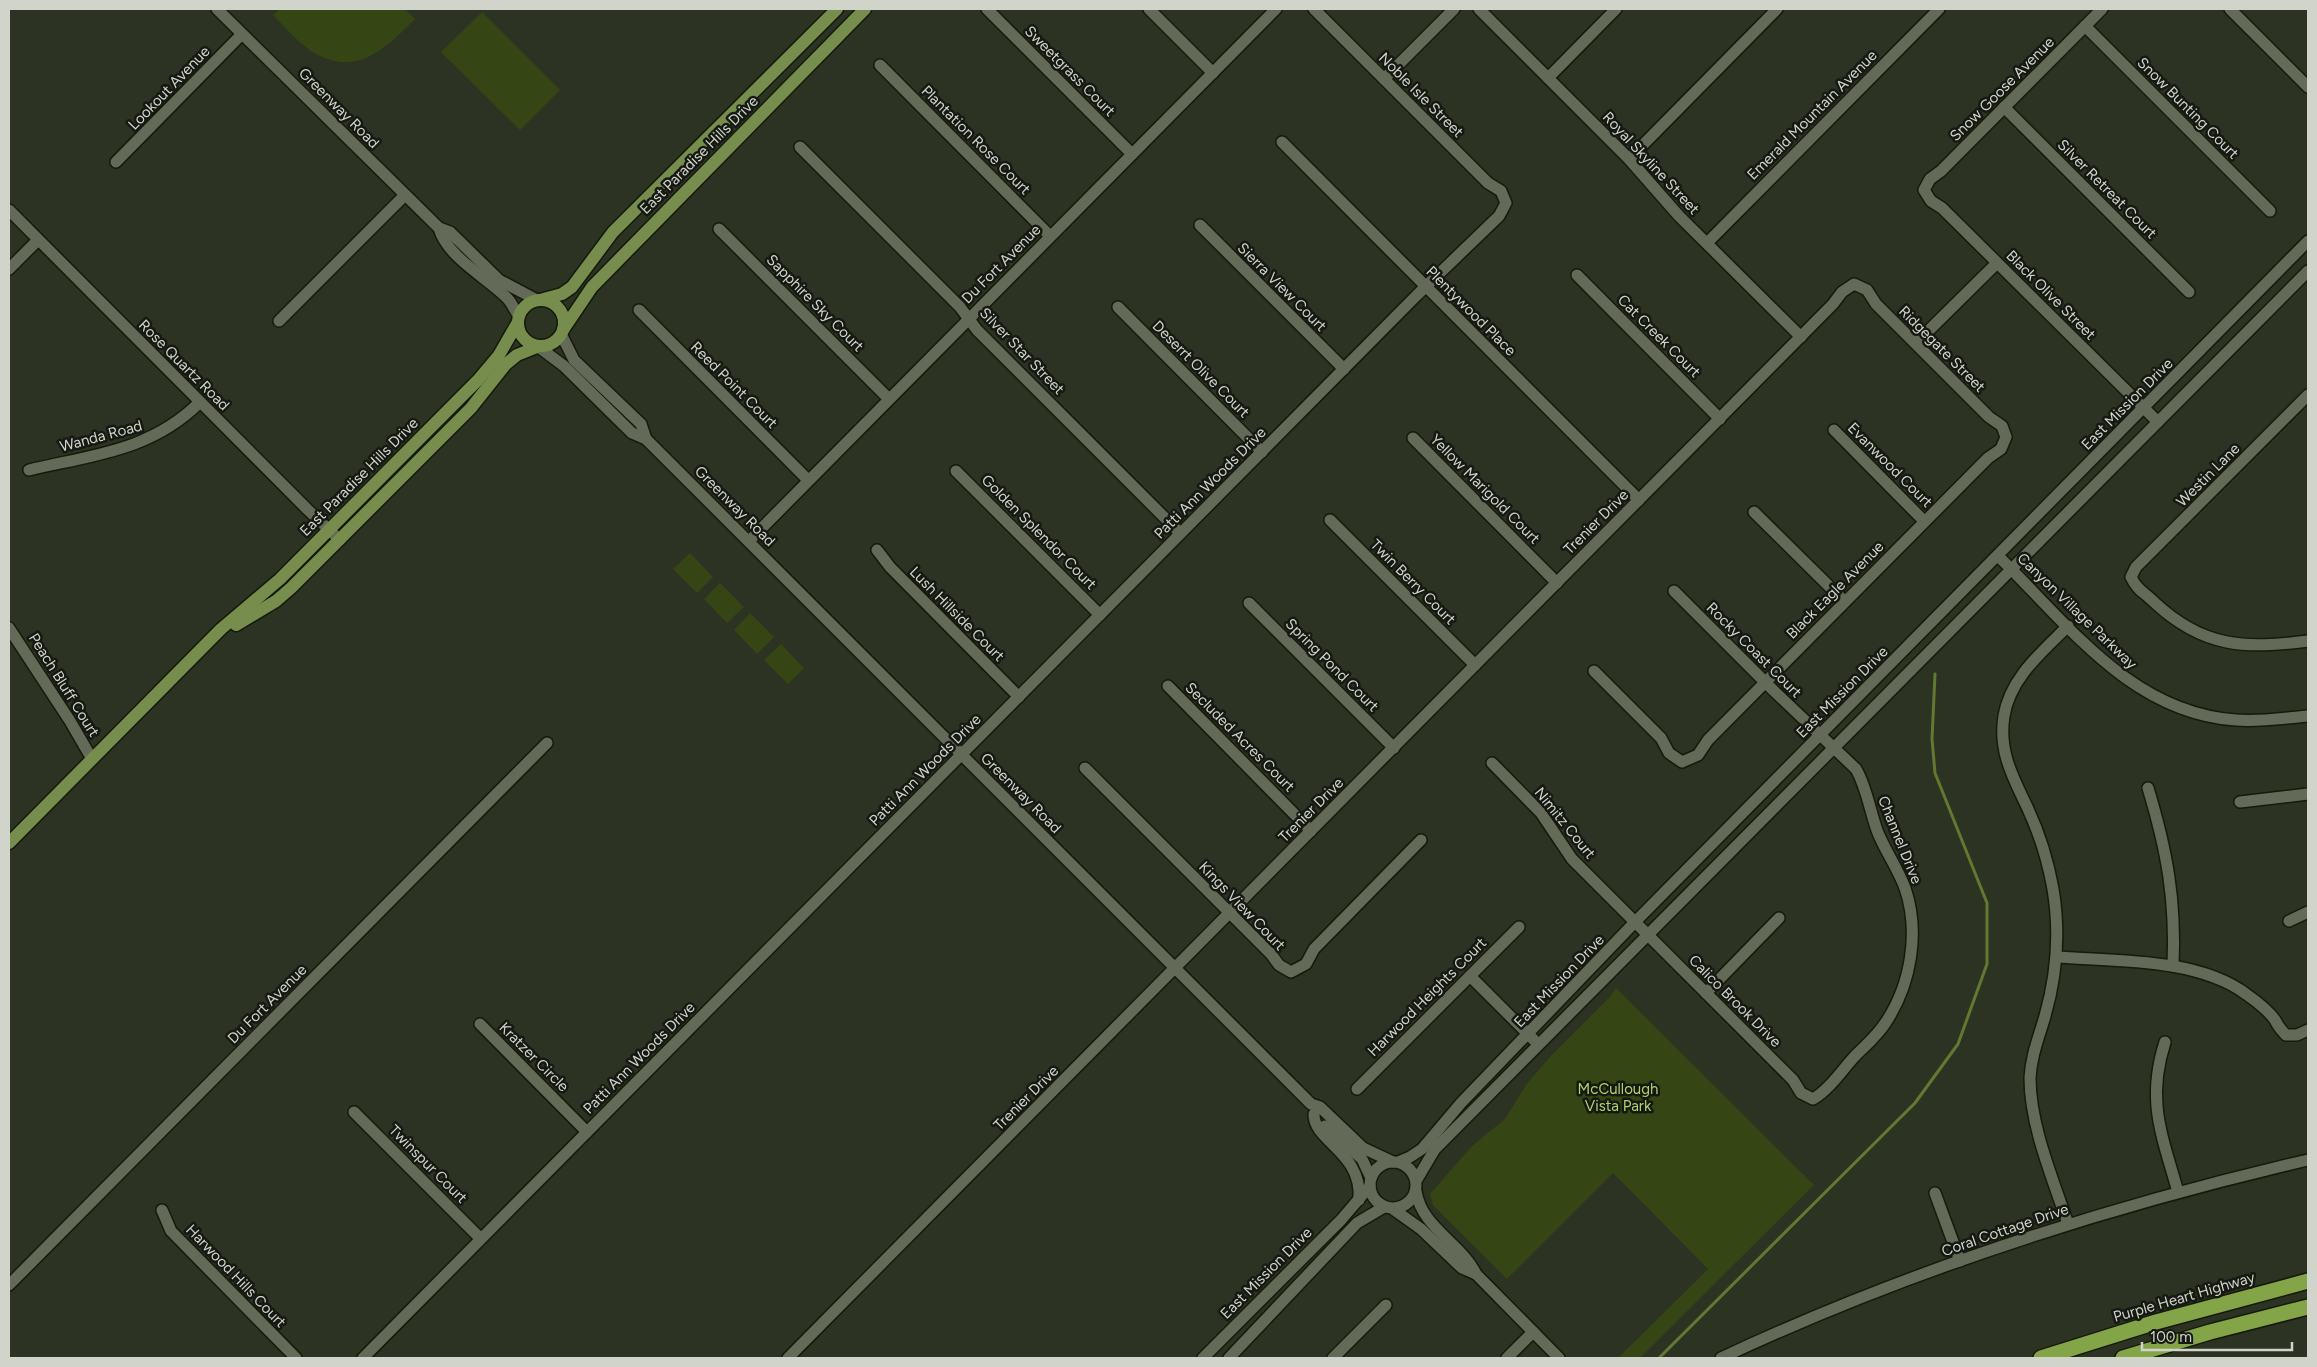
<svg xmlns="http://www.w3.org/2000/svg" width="2317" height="1367" font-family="Figtree,sans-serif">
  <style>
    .green { fill: #354513 }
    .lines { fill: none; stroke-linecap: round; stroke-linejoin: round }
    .stream { stroke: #617931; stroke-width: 3 }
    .minor-casing { stroke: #151a0b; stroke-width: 14 }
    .major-casing { stroke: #151a0b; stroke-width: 15 }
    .highway-casing { stroke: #151a0b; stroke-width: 18 }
    .minor { stroke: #636b58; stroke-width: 11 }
    .major { stroke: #778d4e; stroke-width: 12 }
    .highway { stroke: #84a448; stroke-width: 15 }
    .labels { text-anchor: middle; stroke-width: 5; stroke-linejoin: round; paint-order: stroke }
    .street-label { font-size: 15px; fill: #d0d4ca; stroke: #161912 }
    .park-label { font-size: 15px; fill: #aed26e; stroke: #161912 }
  </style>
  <rect width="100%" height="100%" fill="#2c3322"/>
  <g class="green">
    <path d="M280 9H405L415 19C387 47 358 77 316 54 301 46 286 28 273 15Z"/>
    <polygon points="482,12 560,90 520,130 441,52"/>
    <polygon points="690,553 713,577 697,593 673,569"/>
    <polygon points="720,583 744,607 727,623 704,599"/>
    <polygon points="750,613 774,637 757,654 734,630"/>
    <polygon points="781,644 804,668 788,684 764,660"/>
    <polygon points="1616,988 1814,1185 1640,1358 1618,1358 1708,1269 1613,1173 1507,1279 1433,1205 1430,1194 1472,1146 1505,1119 1526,1085 1548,1059 1608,999"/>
  </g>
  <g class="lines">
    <polyline class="stream" points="1659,1358 1915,1103 1958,1044 1987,964 1987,903 1935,773 1932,739 1935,674"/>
    <defs>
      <g id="minor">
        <polyline points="217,9 439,228 450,232 499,280 537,300"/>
        <polyline points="987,9 1132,154"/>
        <polyline points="1149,9 1213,73"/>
        <polyline points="1479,9 1629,159 1679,216 1801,337"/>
        <polyline points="2102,9 1941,171 1930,179 1924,190 1931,201 1942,208 2158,422"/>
        <polyline points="2230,9 2308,87"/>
        <polyline points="2085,26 2270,211"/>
        <polyline points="880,65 1050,236"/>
        <polyline points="1548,78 1616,9"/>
        <polyline points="1384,79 1454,9"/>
        <polyline points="2004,107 2189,292"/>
        <polyline points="1282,142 1639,500"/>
        <polyline points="800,147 960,307 977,330 1180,533"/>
        <polyline points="1629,159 1777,9"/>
        <polyline points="116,162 242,34"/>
        <polyline points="9,210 307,509 340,540"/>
        <polyline points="1200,225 1344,369"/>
        <path d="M439 228C446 256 487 278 506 297 512 302 514 310 519 316"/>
        <polyline points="719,229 889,399"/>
        <polyline points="1707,243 1939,9"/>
        <polyline points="9,269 38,240"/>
        <polyline points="1577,275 1720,419"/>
        <polyline points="1118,307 1262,452"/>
        <polyline points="639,310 808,480"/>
        <polyline points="279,321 405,195"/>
        <polyline points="561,334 574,360 641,424 646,439"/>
        <polyline points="1916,343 1997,263"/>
        <polyline points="540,348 564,366 632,433 646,439 1311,1104 1320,1107 1363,1148 1393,1162"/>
        <path d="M2308 395 2136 567 2131 577C2137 590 2144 592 2154 602 2203 648 2245 649 2308 641"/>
        <polyline points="1834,430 1924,521"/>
        <polyline points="1413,438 1557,583"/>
        <path d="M29 470C92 455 151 451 200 402"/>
        <polyline points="956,471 1100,615"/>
        <polyline points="1754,512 1844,601"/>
        <polyline points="1330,520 1475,665"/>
        <polyline points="749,541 1276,9"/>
        <polyline points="877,550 890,567 1019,697"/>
        <path d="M1998 556C2068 624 2131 713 2236 720 2260 722 2284 718 2308 716"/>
        <polyline points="1249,603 1394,748"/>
        <polyline points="9,628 70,721 92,759"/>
        <polyline points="1168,686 1311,831"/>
        <path d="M1492 763 1541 813 1572 859 1793 1080 1801 1093 1813 1099C1830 1089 1842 1070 1855 1056 1866 1045 1878 1035 1886 1022 1911 984 1920 932 1905 888 1898 869 1886 852 1878 833 1870 812 1867 788 1856 769L1773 690 1674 591"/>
        <polyline points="1085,768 1271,954 1279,965 1291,972 1306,964 1314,949 1421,840"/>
        <path d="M2148 788C2167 851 2176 900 2173 966"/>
        <polyline points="2240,802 2308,794"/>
        <polyline points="2289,921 2308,912"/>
        <path d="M2057 957C2115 961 2198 958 2246 994 2256 1001 2268 1010 2275 1020 2278 1026 2281 1030 2286 1035H2297L2308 1030"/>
        <polyline points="1470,976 1534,1040"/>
        <polyline points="1706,993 1779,918"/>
        <polyline points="480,1024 587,1132"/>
        <path d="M2165 1042C2146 1101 2162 1135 2178 1192"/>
        <polyline points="1357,1089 1519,927"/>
        <polyline points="354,1112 480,1238"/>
        <path d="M1314 1114C1313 1141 1363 1152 1359 1200"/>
        <polyline points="1325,1126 1362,1159 1371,1178"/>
        <circle cx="1393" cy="1185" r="23"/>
        <polyline points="1398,1162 1410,1157 1422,1149 1461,1103 1635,922 2308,241"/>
        <polyline points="1416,1181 1435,1149 2308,271"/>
        <path d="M1416 1191C1421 1227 1461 1243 1476 1274L1559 1358"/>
        <polyline points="1935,1193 1960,1261"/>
        <polyline points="1393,1209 1421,1229 1462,1268 1476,1274"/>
        <polyline points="162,1210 171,1231 296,1358"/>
        <path d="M2068 1224C2053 1179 2030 1126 2030 1078 2031 1056 2039 1037 2045 1016 2057 974 2060 931 2053 889 2048 861 2040 835 2028 809 2014 779 1998 752 2004 716 2010 678 2042 652 2068 626"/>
        <polyline points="9,1285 547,743"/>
        <polyline points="363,1358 1417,295 1499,216 1506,203 1501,191 1488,183 1314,9"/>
        <polyline points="788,1358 1833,304 1842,292 1854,284 1867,290 1876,304 1989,417 2002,426 2006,437 2001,449 1988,458 1708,740 1698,755 1682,762 1669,753 1661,738 1594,671"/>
        <polyline points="1203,1358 1341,1220 1370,1186"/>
        <polyline points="1229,1358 1357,1223 1384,1207"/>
        <polyline points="1333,1358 1386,1305"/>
        <polyline points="1507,1358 1533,1332"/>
        <path d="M1721 1358C1909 1270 2106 1207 2308 1160"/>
      </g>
      <g id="major">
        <circle cx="541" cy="323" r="23"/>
        <polyline points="540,300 562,294 572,287 613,232 837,9"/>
        <polyline points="563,330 592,287 865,9"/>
        <polyline points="236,625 276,601 291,588 471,408 506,364 517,355 537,347"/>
        <polyline points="9,843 221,629 280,579 478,380 499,355 518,322"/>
      </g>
      <g id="highway">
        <polyline points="2041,1358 2156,1322 2308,1281"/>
        <polyline points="2123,1358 2210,1332 2308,1307"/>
      </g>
    </defs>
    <use href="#minor" class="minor-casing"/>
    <use href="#major" class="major-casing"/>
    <use href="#highway" class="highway-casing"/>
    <use href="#minor" class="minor"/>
    <use href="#major" class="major"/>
    <use href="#highway" class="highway"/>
  </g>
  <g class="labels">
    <g class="street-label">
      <text transform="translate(1070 71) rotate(45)" y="5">Sweetgrass Court</text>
      <text transform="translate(169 88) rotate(-46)" y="5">Lookout Avenue</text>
      <text transform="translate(2002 89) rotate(-45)" y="5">Snow Goose Avenue</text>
      <text transform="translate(1421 95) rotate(45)" y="5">Noble Isle Street</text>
      <text transform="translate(339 108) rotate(45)" y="5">Greenway Road</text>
      <text transform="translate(2188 108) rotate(45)" y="5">Snow Bunting Court</text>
      <text transform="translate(1812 115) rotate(-45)" y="5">Emerald Mountain Avenue</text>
      <text transform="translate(976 140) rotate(45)" y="5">Plantation Rose Court</text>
      <text transform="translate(699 155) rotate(-45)" y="5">East Paradise Hills Drive</text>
      <text transform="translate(1651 163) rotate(47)" y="5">Royal Skyline Street</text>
      <text transform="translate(2107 189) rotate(45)" y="5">Silver Retreat Court</text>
      <text transform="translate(1001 264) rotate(-45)" y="5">Du Fort Avenue</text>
      <text transform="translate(1282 287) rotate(45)" y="5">Sierra View Court</text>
      <text transform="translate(2051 295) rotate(45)" y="5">Black Olive Street</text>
      <text transform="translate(815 303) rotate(45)" y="5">Sapphire Sky Court</text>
      <text transform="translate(1471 311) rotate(45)" y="5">Plentywood Place</text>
      <text transform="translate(1659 336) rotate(45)" y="5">Cat Creek Court</text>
      <text transform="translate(1942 349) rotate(45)" y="5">Ridgegate Street</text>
      <text transform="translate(1022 351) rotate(46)" y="5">Silver Star Street</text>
      <text transform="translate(184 365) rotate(45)" y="5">Rose Quartz Road</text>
      <text transform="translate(1201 369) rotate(45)" y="5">Deserrt Olive Court</text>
      <text transform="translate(734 385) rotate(45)" y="5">Reed Point Court</text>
      <text transform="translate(2127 404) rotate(-45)" y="5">East Mission Drive</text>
      <text transform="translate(101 436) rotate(-15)" y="5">Wanda Road</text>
      <text transform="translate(1890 465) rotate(45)" y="5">Evanwood Court</text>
      <text transform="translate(2208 475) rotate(-45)" y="5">Westin Lane</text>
      <text transform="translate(359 477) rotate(-45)" y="5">East Paradise Hills Drive</text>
      <text transform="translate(1210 483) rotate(-45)" y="5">Patti Ann Woods Drive</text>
      <text transform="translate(1485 489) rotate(45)" y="5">Yellow Marigold Court</text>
      <text transform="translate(735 506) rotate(45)" y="5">Greenway Road</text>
      <text transform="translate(1596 522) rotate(-45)" y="5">Trenier Drive</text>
      <text transform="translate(1039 532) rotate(45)" y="5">Golden Splendor Court</text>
      <text transform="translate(1413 582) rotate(45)" y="5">Twin Berry Court</text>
      <text transform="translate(1835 590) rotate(-45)" y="5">Black Eagle Avenue</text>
      <text transform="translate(2077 611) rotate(44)" y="5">Canyon Village Parkway</text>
      <text transform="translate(957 614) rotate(45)" y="5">Lush Hillside Court</text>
      <text transform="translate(1754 650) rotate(45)" y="5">Rocky Coast Court</text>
      <text transform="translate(1332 665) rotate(45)" y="5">Spring Pond Court</text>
      <text transform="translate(64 685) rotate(58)" y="5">Peach Bluff Court</text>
      <text transform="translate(1842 692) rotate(-45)" y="5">East Mission Drive</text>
      <text transform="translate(1240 737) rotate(45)" y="5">Secluded Acres Court</text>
      <text transform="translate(925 770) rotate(-45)" y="5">Patti Ann Woods Drive</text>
      <text transform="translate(1021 793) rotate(45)" y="5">Greenway Road</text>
      <text transform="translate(1311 810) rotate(-45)" y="5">Trenier Drive</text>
      <text transform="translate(1565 823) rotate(51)" y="5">Nimitz Court</text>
      <text transform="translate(1900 840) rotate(68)" y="5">Channel Drive</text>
      <text transform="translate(1242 906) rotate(46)" y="5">Kings View Court</text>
      <text transform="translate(1559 981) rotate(-46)" y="5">East Mission Drive</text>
      <text transform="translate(1427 997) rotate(-45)" y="5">Harwood Heights Court</text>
      <text transform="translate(1735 1001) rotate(45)" y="5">Calico Brook Drive</text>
      <text transform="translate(267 1004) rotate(-45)" y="5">Du Fort Avenue</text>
      <text transform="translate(534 1057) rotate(45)" y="5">Kratzer Circle</text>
      <text transform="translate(639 1058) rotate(-45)" y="5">Patti Ann Woods Drive</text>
      <text transform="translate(1026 1098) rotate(-45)" y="5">Trenier Drive</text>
      <text transform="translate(428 1164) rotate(45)" y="5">Twinspur Court</text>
      <text transform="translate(2005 1230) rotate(-19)" y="5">Coral Cottage Drive</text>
      <text transform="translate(1266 1273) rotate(-45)" y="5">East Mission Drive</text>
      <text transform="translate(236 1276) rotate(46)" y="5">Harwood Hills Court</text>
      <text transform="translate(2184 1297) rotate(-16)" y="5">Purple Heart Highway</text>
    </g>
    <g class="park-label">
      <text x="1618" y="1094">McCullough<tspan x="1618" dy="17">Vista Park</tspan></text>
    </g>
  </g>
  <rect width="2317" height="1367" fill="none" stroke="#d0d4ca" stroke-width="20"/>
  <path d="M2142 1342v8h150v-8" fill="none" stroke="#d0d4ca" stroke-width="2.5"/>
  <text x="2150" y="1342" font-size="15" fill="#d0d4ca" stroke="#161912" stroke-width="4" paint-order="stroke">100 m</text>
</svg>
